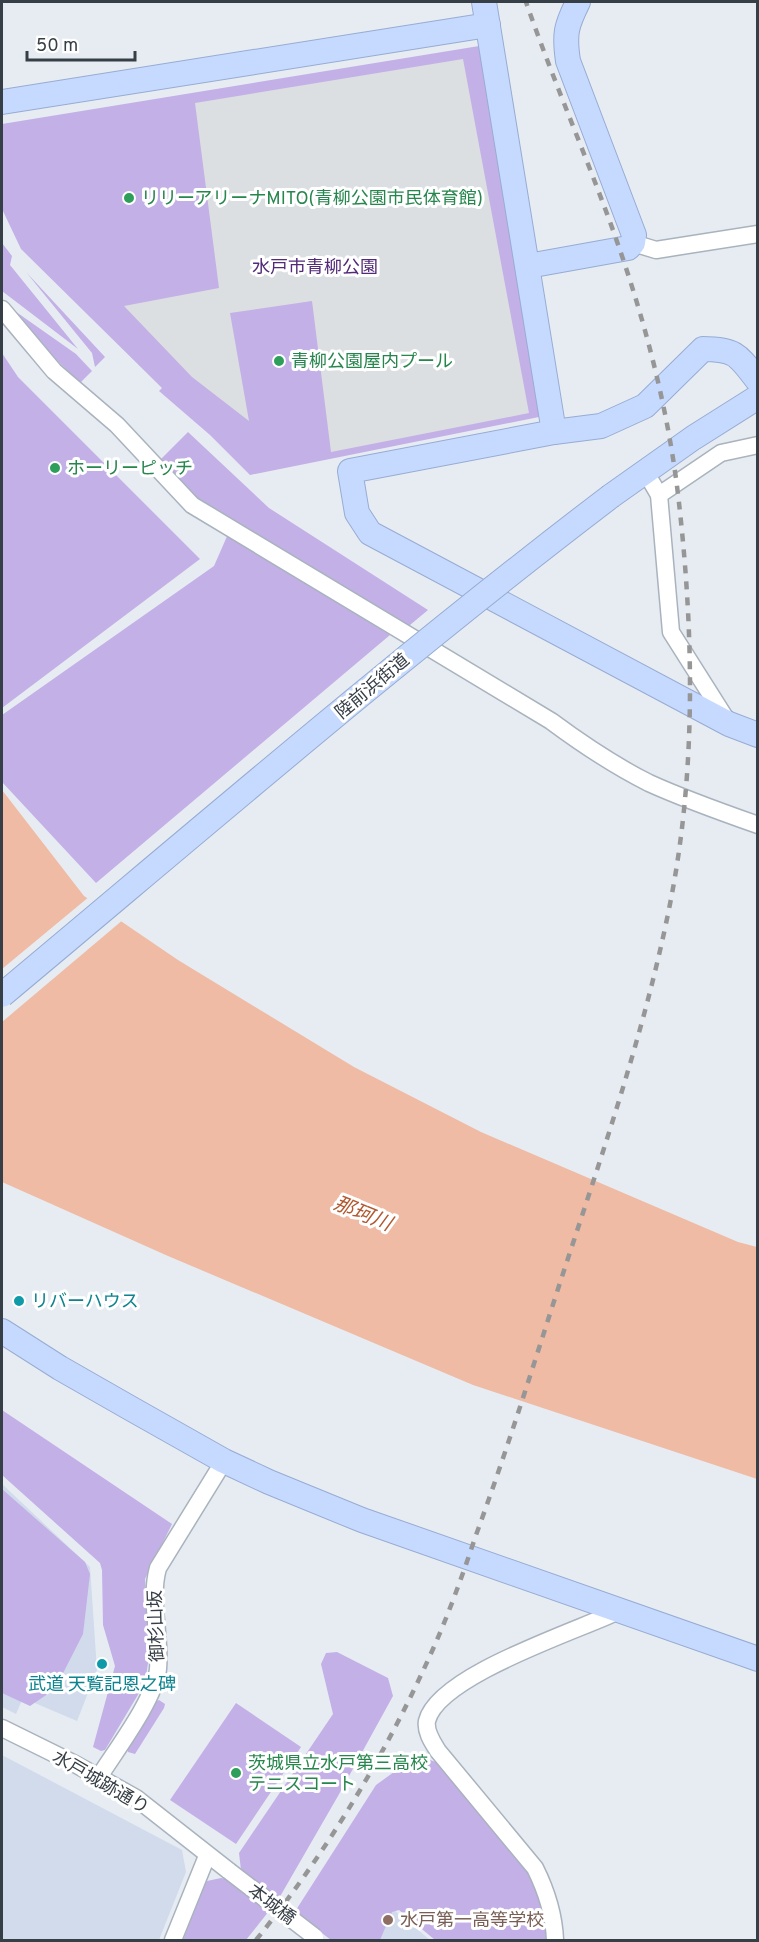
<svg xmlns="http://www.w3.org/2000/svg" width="759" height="1942" font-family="Overpass,'Noto Sans JP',sans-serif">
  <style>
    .education { fill: #d1dbec }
    .green { fill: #c3b0e7 }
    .parking { fill: #dcdfe1 }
    .water { fill: #efbba4 }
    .pier { fill: #e7ecf3 }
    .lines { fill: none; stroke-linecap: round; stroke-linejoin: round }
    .street-casing { stroke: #a9b3be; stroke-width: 19 }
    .secondary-casing { stroke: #97acd3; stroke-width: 26 }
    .street { stroke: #fff; stroke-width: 16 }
    .secondary { stroke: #c6d9fe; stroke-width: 24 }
    .rail { stroke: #969696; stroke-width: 4.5; stroke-dasharray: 8 8; stroke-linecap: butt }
    .street-bridge-casing { stroke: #a9b3be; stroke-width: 19; stroke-linecap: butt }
    .secondary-bridge-casing { stroke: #97acd3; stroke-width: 26; stroke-linecap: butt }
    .street-bridge { stroke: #fff; stroke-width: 16 }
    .secondary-bridge { stroke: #c6d9fe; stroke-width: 24 }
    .leisure-dot { fill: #2e9e5b; stroke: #fff; stroke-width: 2 }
    .culture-dot { fill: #0f9aa8; stroke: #fff; stroke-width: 2 }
    .education-dot { fill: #8d6e63; stroke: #fff; stroke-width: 2 }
    .labels { text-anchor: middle; stroke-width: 6; stroke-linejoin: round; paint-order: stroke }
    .leisure-label { font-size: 18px; fill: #27864d; stroke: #fff; text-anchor: start }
    .park-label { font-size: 18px; fill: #522a77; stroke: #fff }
    .street-label { font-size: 18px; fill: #363e46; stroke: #fff }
    .culture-label { font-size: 18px; fill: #0d838f; stroke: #fff; text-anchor: start }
    .education-label { font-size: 18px; fill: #785e54; stroke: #fff; text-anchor: start }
    .water-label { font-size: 20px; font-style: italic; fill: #b15930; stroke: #fff }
  </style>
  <rect width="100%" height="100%" fill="#e7ecf3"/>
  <g class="education">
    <polygon points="2,1484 90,1567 97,1670 77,1721 23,1698 16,1714 2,1707"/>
    <polygon points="2,1755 182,1850 186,1872 159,1940 2,1940"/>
    <polygon points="382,1900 430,1940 359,1940"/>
  </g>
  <g class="green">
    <polygon points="479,46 539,417 250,475 210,435 159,391 162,388 21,249 2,209 2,124"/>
    <polygon points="2,243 12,256 10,265 78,349 2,291"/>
    <polygon points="26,272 105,357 95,367 92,353"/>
    <polygon points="2,302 76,354 92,371 80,383 31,335"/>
    <polygon points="2,353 18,377 200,559 2,708"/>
    <polygon points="188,432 269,508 428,610 404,630 197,504 160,460"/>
    <polygon points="228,534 390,635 96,883 2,782 2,715 214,566"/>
    <polygon points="2,1410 172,1524 145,1579 150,1650 145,1683 105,1750 101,1751 93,1747 115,1666 103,1625 102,1570 100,1563 2,1475"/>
    <polygon points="2,1489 85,1562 90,1574 83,1634 55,1689 30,1706 2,1693"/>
    <polygon points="337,1652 388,1678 393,1696 338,1796 278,1900 241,1870 239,1853 333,1714 321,1664 326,1653"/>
    <polygon points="159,1700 165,1704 164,1708 135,1754 128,1752 127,1748 155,1702"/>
    <polygon points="236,1703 301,1747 236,1844 170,1800"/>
    <polygon points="427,1759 439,1763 531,1876 545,1913 550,1940 435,1940 399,1910 392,1912 380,1940 331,1940 297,1914 296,1910 376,1785 405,1764"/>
    <polygon points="221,1878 226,1879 269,1911 246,1940 183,1940 205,1884 207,1881"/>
  </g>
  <polygon class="parking" points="463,59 529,413 331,452 312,301 230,313 249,421 192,377 124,306 219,288 195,103"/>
  <polygon class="water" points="2,790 84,896 178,960 354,1067 481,1132 738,1242 757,1247 757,1479 473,1385 168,1256 2,1182"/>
  <polygon class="pier" points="90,896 124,919 2,1022 2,969"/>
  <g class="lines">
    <defs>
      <g id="street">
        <polyline points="633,243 656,250 758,234"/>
        <path d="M2 309 54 371 117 425 192 505 551 721C582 744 615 766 649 783 684 799 721 812 758 825"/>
        <polyline points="645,471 659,495 671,632 728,722"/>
        <polyline points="659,495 721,453 758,445"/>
        <polyline points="2,1728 75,1764 136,1798 229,1871"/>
        <path d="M99 1777C116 1750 155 1699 158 1669 161 1636 149 1600 158 1568L224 1461"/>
        <polyline points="173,1940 207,1856"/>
        <path d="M555 1940C554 1914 547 1892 535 1868L438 1751C433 1743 425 1732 427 1721 438 1675 580 1630 621 1610"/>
      </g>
      <g id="secondary">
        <polyline points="484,2 554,432"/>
        <polyline points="2,102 488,25"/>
        <path d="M528 266 628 248 633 243 634 235 568 61C564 34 566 26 578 2"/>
        <path d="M758 381C738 355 736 349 703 349L645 406 601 426 554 432 350 471 357 513 370 533 729 724 758 735"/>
        <polyline points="611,496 693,438 758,397"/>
        <polyline points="2,1331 60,1368 130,1408 224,1461 269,1482 362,1520 758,1659"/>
      </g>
    </defs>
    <use href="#street" class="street-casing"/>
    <use href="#secondary" class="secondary-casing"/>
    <use href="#street" class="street"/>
    <use href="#secondary" class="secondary"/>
    <path class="rail" d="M256 1940C324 1856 383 1759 428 1660 447 1619 462 1577 476 1535 502 1464 525 1392 548 1320 592 1182 642 1046 670 904 696 773 694 636 679 503 669 412 645 320 614 233 586 155 553 80 526 2"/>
    <defs>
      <polyline id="street-bridge" points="229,1871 315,1937"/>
      <path id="secondary-bridge" d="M2 995C203 827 402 655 611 496"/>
    </defs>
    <use href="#street-bridge" class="street-bridge-casing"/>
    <use href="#secondary-bridge" class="secondary-bridge-casing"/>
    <use href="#street-bridge" class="street-bridge"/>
    <use href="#secondary-bridge" class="secondary-bridge"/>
  </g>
  <g class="leisure-dot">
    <circle cx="129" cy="198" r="6"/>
    <circle cx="279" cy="361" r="6"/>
    <circle cx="55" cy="468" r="6"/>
    <circle cx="236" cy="1773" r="6"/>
  </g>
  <g class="culture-dot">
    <circle cx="19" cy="1301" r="6"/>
    <circle cx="102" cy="1664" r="6"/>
  </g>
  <circle class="education-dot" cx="388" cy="1920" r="6"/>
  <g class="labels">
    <g class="leisure-label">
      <text x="141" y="204">リリーアリーナMITO(青柳公園市民体育館)</text>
      <text x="291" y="367">青柳公園屋内プール</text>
      <text x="67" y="474">ホーリーピッチ</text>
      <text x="248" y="1769">茨城県立水戸第三高校<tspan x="248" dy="21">テニスコート</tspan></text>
    </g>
    <g class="park-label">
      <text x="315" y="273">水戸市青柳公園</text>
    </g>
    <g class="street-label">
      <text transform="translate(372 686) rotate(-40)" y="6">陸前浜街道</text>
      <text transform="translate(156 1626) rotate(-92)" y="6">御杉山坂</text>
      <text transform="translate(101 1782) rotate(30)" y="6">水戸城跡通り</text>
      <text transform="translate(272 1904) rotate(37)" y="6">本城橋</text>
    </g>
    <g class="culture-label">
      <text x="31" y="1307">リバーハウス</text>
      <text x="102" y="1690" text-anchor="middle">武道 天覧記恩之碑</text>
    </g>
    <g class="education-label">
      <text x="400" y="1926">水戸第一高等学校</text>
    </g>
    <g class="water-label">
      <text transform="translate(363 1213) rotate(22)" y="7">那珂川</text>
    </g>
  </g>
  <rect width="759" height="1942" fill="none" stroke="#363e46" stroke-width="6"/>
  <path d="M27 51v9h108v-9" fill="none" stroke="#363e46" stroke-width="3"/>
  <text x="36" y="51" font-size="18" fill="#363e46" stroke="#ffffff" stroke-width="4.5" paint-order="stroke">50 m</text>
</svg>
